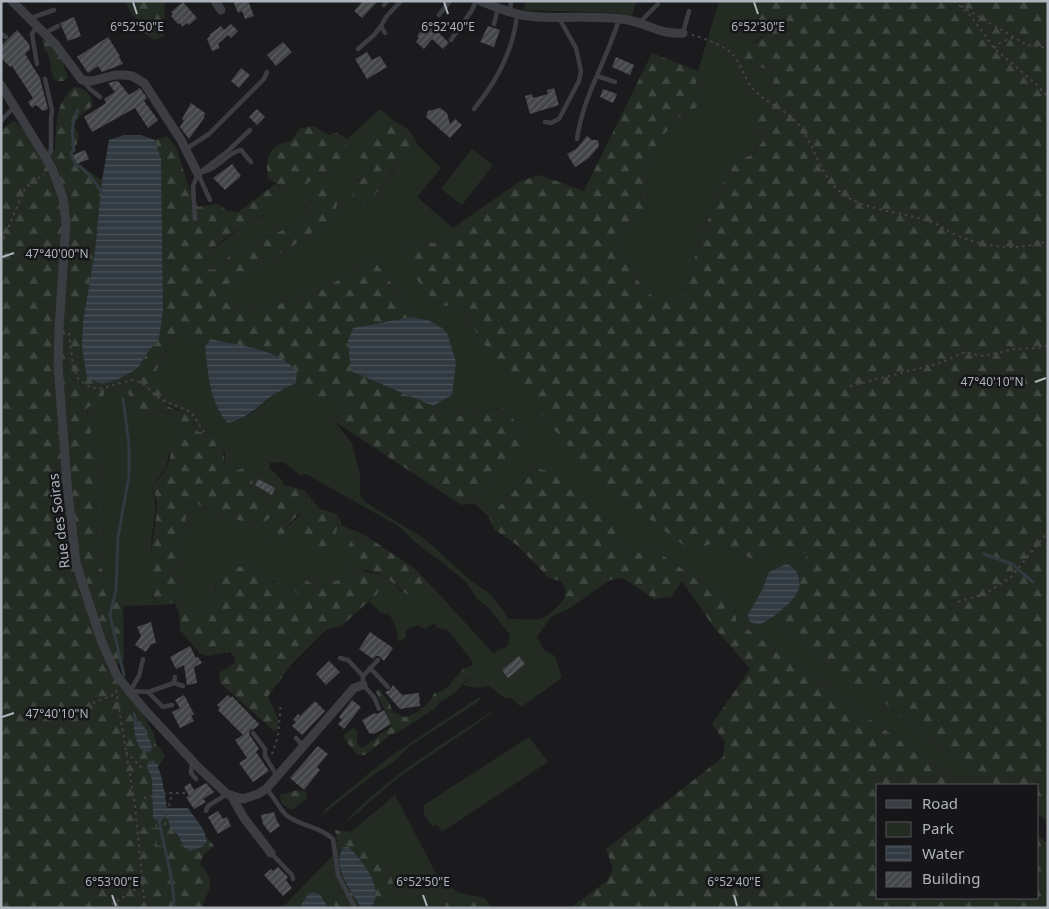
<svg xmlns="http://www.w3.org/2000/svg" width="1049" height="909" font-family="'Noto Sans',sans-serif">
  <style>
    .green { fill: #232b23 }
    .forest { fill: url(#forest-firs) }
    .wetland { fill: url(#wetland-marsh) }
    .water { fill: url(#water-rules) }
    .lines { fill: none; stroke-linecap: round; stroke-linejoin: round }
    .stream { stroke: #313a41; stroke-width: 3 }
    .building { fill: url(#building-hatch) }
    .path { stroke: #424449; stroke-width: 2; stroke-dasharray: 2.5 4; stroke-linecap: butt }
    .service { stroke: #3c3d42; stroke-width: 4.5 }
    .minor { stroke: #3c3d42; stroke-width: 9 }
    .ticks { fill: none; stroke: #aeb3bc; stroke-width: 2 }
    .labels { text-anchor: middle; stroke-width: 5; stroke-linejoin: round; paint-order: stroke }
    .street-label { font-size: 14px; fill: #aeb3bc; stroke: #161618 }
    .ticks-label { font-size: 12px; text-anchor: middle; fill: #aeb3bc; stroke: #161618; stroke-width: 5; stroke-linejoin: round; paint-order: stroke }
  </style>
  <defs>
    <pattern id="forest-firs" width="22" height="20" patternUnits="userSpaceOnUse" patternTransform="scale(1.25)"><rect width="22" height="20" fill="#232b23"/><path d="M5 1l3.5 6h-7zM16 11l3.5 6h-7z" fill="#404741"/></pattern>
    <pattern id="wetland-marsh" width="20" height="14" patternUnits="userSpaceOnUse" patternTransform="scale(1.25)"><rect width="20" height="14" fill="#232b23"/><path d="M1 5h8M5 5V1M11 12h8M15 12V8" fill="none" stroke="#404741"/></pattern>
    <pattern id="water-rules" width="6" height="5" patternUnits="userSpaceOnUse" patternTransform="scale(1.25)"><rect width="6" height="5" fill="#313a41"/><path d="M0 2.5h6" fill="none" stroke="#4c545a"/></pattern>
    <pattern id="building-hatch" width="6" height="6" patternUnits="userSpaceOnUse" patternTransform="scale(1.25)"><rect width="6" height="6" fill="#45464a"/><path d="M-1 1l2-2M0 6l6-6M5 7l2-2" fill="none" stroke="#5d5e62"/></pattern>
  </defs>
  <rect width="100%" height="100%" fill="#1b1b1d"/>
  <g class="green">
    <polygon points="526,1 637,1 632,16 616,13 523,10"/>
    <polygon points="719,1 773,1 755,14 768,25 768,33 755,41 745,61 768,70 773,83 779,87 778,95 759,130 763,141 752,155 741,159 729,170 700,239 684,295 660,304 641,285 623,256 615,238 628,222 648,206 646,170 652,149 677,118 701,105 696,85 698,71"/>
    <path d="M380 109 393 120 366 134 369 161 372 170 365 177 357 181 374 195C384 185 393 175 397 161L413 154 418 145 441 168 417 197 453 228 444 244 421 241 401 250 463 305 479 338 716 542 754 560 780 542 789 547 795 546 806 555 807 571 798 574 791 566 786 564 770 572 762 590V624L772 617 782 629 799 638 826 664 879 673 881 700 913 726 997 785H964L868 718 736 621 735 607 653 548 631 555 536 468 489 517 474 503 526 437 505 408 453 417 433 406 452 395 428 320 411 317 402 298 373 259 327 287 259 311 217 300 216 292 252 267 286 251 309 234 321 231 335 216 337 203 310 198 312 210 301 223 255 241 228 257 215 270 208 269 203 262 208 253 244 225 262 217 277 197 270 188 275 184 285 190 316 175 331 173 347 154V139Z"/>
    <polygon points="472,149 493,165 462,205 441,189"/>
    <path d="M179 329 205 346 211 390 237 421 252 413 280 390 296 383 306 386 325 397 339 387 345 405 334 421 352 443 360 475V495L365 502 425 539 471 581 489 593 503 610 508 619C540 618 540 627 564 599L570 608 551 617 537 637 544 650 555 656 562 678 521 707 511 698 503 697 489 686 477 688 462 685 474 676 477 670 472 666V661L448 630 437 628 435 624 427 627 426 630 418 625 406 630V637L400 641 398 640C398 630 394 622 389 614L381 613 369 601 376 595 364 574 357 571 346 577 318 588 312 583 291 586 303 599C291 597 285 596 280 584L264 577 249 567 215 586 217 596 202 612 196 614 191 610 179 613 175 603 178 587 174 573 178 560 176 549 185 528 186 514 194 496 199 505 225 517 243 521 264 522 272 517 276 520 282 538 287 527 299 516 307 498 304 490 320 509 308 516 338 526 337 514 343 526 363 534 353 538 363 571C380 573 391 579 401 592L423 584 425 579 494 654 497 651 508 646 510 635 488 607 477 599 467 583 442 562 422 548 398 526 306 474 300 475 283 462 270 463 269 467 283 481 284 485 271 497 261 495 253 490 252 474 235 471 225 466V452L214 433 198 432 194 422 178 409 162 403 155 374 168 342Z"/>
    <path d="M119 379 128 393 135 410 152 415 161 411 175 416 181 427 183 436 169 455 166 467 152 487C160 512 152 523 151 546 151 563 152 580 153 598L160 605 123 606 105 592 103 571 98 564 96 523 98 458 89 437 92 430 87 408 105 389 103 384Z"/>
    <polygon points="479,697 482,698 475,704 410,746 391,764 373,775 322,815 325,809 388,758"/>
    <path d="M497 708 477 724 399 777 342 826C382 779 446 742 497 708Z"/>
    <polygon points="529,737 548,762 442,832 437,825 432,826 424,814 424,805"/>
    <polygon points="395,795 439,879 460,893 485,898 489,905 460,898 446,902 445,908 370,908 380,908 395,889 391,880 391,872 355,839 351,832"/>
    <path d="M340 852C340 870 343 877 352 893L332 889 335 908H329L326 902 308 894 299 908H282L333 855H337Z"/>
  </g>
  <g class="forest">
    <polygon points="126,1 165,1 164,36 154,40 145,33 144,24 131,14"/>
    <polygon points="773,1 1048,1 1048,822 1038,814 1038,785 997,785 913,726 881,700 879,673 862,690 826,664 799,638 782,629 772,617 784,606 800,582 798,574 807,571 806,555 795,546 789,547 780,543 754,560 716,542 691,551 591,474 479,338 463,305 440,306 421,286 400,250 421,241 444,244 453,228 519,182 539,175 584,191 652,53 698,71 696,85 701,105 677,118 653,149 646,170 648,206 628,222 615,238 623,256 641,285 660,303 684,295 700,239 729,170 741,159 752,155 763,141 755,116 758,107 774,102 778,95 779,87 773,83 768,70 745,61 744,51 768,33 768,26 759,24 755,14"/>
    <polygon points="46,37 65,62 64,67 68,77 64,81 57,81 53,78 49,56 45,50 42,40"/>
    <path d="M74 87C85 88 88 92 93 102L91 107 72 123 79 135 77 144 70 152 73 161 102 180 95 250 83 322 87 378 103 384 105 389 103 398 87 408C87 421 98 420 89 437L98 458 96 523 98 564 103 571 105 592 123 606 124 658 116 667 154 734 156 745 160 748 165 757 155 771 163 819 167 815C169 828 178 836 184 847L207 842V837L214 846 203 856 200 864C204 869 210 876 210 882 212 892 202 898 203 908H1V130L14 121 43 148 55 150C57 127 54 103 74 87Z"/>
    <path d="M393 120 408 129 418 145 413 154 397 162 387 181 374 195 364 203 353 199 352 188C358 181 365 177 372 170L369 161 359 157C357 134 374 129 393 120Z"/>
    <path d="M314 126 328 135 337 133 347 139V154L344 166 331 173 316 175 306 185 285 190 268 178C265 158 269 144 291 141L300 128Z"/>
    <path d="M167 136 176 147 189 188 198 207 218 204 228 211 238 212 270 188 277 197C272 216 258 217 243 226 229 235 211 247 203 262L208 269 215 270 228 257 255 241 301 223 312 210 310 198 316 189H328L337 203 335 217 321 231 309 234 286 251 252 267 217 292V300L259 311 327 287 373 259 402 298 411 317 353 328 352 371 433 406 453 417 505 408 527 438 474 503 461 505 334 421 345 405 339 387 325 397 312 399 306 386 296 383 297 372 267 352 211 339 205 346 179 329 168 342 155 374 163 394 162 403C180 414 189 408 198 432L214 433 222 440 225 466 235 471 247 467 252 474 253 490 261 495 271 497 284 485 304 490C312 511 297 512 287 527 285 530 284 535 282 539L272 543 265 536 269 525 276 520 272 517 264 522 243 521 225 517 199 505 194 497 186 514 185 528 176 549 178 560 174 573 178 587 175 603 160 605C138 583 158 530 157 502 156 497 154 492 152 487 157 481 163 474 167 467 173 453 169 445 183 436L181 427 175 416 161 411C150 416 145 415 135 410L128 393 119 379 138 368 147 353 159 339 163 310 161 159 155 140Z"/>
    <polygon points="536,468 555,473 615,519 615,540 631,555 653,548 735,607 736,621 868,718 964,785 878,785 878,898 1038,898 1038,836 1048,843 1048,908 570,908 607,881 613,869 606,849 723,757 725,742 712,724 750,669 713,626 682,581 671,597 654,599 623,578 610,580 570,608 564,599 566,589 561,581 549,578 517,545 494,529 489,517"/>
    <path d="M320 509 337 514C338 526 337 545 323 550 320 551 315 551 311 551L301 541 299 532 308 516Z"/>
    <path d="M363 534 414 568 425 579 420 591 411 596C398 590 391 578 377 573 364 568 356 571 344 560V553L353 538Z"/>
    <path d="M229 567H249L264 577 280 584C285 595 290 597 302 599L291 586 290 582C302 577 308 580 318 588L346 577 356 571 374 576 381 581 382 587 376 595 341 626 327 629 291 665 268 696 278 718V728L275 732 220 683 219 673 235 663V658L230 652 207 656 200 653 180 630 179 613 191 610 196 614 202 612 217 596C214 580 217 577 229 567Z"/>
    <path d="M472 666 477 670 474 676 464 682 456 692 440 702 434 709 400 731 390 735 365 755H357L343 737 345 734 353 728 357 730V743L361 748C372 744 381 732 392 726L376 692 379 689 390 704 393 713 399 714 404 717C416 715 430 705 434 693 455 691 454 668 472 666Z"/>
    <path d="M297 790 306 792 307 798 292 810C285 807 280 803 280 795Z"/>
    <path d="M335 830 351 832 355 839 366 840C374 850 384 858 389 870 392 876 392 883 395 889L392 901 380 908 372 907 375 902V894L343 847 337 855H333L332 847 337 841Z"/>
    <polygon points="332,889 352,893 361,907 364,908 335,908"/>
    <polygon points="460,898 489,905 492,908 445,908 446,902"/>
  </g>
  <polygon class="wetland" points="153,818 160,822 163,819 164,836 167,849 163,857 159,855 151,833"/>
  <g class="water">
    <polygon points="124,135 141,135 155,140 161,159 163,310 159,339 147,353 138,368 119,379 103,384 87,379 82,346 83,322 95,250 102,180 109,140"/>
    <polygon points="411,317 428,320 442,328 447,333 456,362 452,395 433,406 351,371 348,341 353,328"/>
    <path d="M211 339C238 346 279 348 297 372L296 383C292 385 286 387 282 390 261 401 253 417 228 423 209 403 208 372 205 346Z"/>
    <path d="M786 564C798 567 803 582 797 593 793 602 769 622 760 624 756 625 753 623 749 621L748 615 762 590 769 572Z"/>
    <path d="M134 721 141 722 152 745 151 751 144 753C137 747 133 730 134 721Z"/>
    <path d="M153 760C162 767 165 797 167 808H188C195 819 206 829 207 842L202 847 190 851 184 847 177 834 170 828 167 815 160 822 153 818 152 779 147 767 148 763Z"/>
    <path d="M343 847H349C362 862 385 886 372 907H361C351 891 331 866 343 847Z"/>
    <polygon points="314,892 320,895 329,908 299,908 308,894"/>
  </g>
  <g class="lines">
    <g class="stream">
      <path d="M78 110C71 123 72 135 74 150L71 153 76 166H80L92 178 103 194"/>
      <polyline points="123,399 129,445 129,476 118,537 116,590 110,615 124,675"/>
      <polyline points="984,554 1012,564 1033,582"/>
      <polyline points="134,714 137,723"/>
      <path d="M159 820C164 849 174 878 174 908"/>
    </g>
  </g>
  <g class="building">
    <polygon points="233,1 248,1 254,16 245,19 242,11 238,13"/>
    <polygon points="363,1 378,1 362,18 354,11"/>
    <polygon points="183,2 197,18 189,25 187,23 182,27 180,23 178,24 171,16 173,14 171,12"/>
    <polygon points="74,17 81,36 68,41 60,23"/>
    <polygon points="439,21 446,26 440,34 449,43 443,49 432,39 424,49 416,42 419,38 417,36 428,22 434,27"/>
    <polygon points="231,24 238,31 231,38 228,35 218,44 220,48 212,51 207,39 210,36 209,35 221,26 224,30"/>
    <polygon points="488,26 500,30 494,47 480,42"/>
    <polygon points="17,30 29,44 30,49 25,54 40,78 42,86 48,109 43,111 36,105 32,108 28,102 33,98 12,66 10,67 1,58 1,46"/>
    <polygon points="108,37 120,56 119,57 123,64 102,72 98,66 88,73 77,57"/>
    <polygon points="283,42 292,52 276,66 267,55"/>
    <polygon points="367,52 372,60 380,56 387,67 367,79 355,59"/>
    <polygon points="616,57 634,65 630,75 612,67"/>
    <polygon points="241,68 250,75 239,88 231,81"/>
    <polygon points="116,81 118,81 129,95 140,88 147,98 144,101 158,120 148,128 135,108 92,132 84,117 106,103 104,99 115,92 108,83"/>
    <polygon points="554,88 559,105 530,114 525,96 532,94 533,98 548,94 547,90"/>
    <polygon points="603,89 617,94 613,103 600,97"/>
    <polygon points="191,103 205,113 204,118 189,139 180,127 184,121 182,119"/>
    <polygon points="440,108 447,113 450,124 455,119 462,125 450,138 426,117 428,111"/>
    <polygon points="257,109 265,117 257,125 249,117"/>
    <polygon points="587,136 592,140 598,140 599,146 589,158 575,167 567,154 576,149"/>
    <polygon points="85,150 89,159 77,164 73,155"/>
    <polygon points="232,164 241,176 225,190 213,178"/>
    <polygon points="258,479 275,488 272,495 255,485"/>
    <polygon points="151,622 156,643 151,644 146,652 135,645 141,636 137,627"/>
    <polygon points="370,632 393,648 384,661 379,656 376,656 373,659 359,649"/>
    <polygon points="190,646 196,658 198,657 202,663 194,667 197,683 187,685 184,665 176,669 170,657"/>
    <polygon points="519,656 525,664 508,678 502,670"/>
    <polygon points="329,661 340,672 326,685 316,674"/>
    <polygon points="393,685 402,695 419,693 420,706 400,709 385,692 390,690"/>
    <polygon points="184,695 194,714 191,716 194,721 180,728 172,712 180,708 175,700"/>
    <polygon points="228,695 231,698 232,696 259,724 254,729 250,730 249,734 259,749 256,752 269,771 253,782 239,763 247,758 235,740 243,735 218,710 220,708 217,705"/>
    <polygon points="352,700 361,707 344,729 338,724 342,720 339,717"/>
    <polygon points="315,701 325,711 302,735 292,726 296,722 293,720 298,714 300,716"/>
    <polygon points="384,710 391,724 374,734 369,733 362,720 375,713 376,714 381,712"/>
    <polygon points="318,746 328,754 317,767 320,770 304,790 290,778"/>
    <polygon points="190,783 194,790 206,783 214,792 203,799 206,802 194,809 186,797 189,796 184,787"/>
    <polygon points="218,811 223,819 227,817 231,826 218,834 208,817"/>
    <polygon points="274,812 276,819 280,826 270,833 263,824 261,815"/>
    <polygon points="278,867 288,877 286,880 292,888 283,896 264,875 271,869 273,871"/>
  </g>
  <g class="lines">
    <g class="path">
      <polyline points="954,1 971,16 994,48 1037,85 1048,97"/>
      <polyline points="961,6 1027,45 1048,48"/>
      <path d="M692 35C704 38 728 47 735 57 743 68 745 81 754 90 768 105 789 110 801 128 814 146 819 170 835 187 859 213 904 210 936 224 943 227 949 232 956 235 987 248 1016 251 1048 241"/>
      <polyline points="994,48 1001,42 1013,38"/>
      <polyline points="1,245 25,188 44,174"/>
      <polyline points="69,333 73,367 79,380 90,387 99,389 132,380 141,382 160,399 191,412 204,432"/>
      <polyline points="850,386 940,363 965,352 983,356 1014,349 1038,348 1048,345"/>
      <polyline points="958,602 985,594 1011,577 1048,532"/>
      <polyline points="116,690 135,806 145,908"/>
      <polyline points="93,703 116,694"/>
      <polyline points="126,752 142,768"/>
      <polyline points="272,754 278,736 281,703"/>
      <polyline points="144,798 167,793 185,793"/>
      <polyline points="165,825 172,793"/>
      <polyline points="106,908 144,884"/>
    </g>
    <g class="service">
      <polyline points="384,5 387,1"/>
      <polyline points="510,12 511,1"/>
      <polyline points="439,15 450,1"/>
      <polyline points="31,18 54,10"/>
      <polyline points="639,23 658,4"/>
      <polyline points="494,24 498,8"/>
      <polyline points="37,26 32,34 37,64"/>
      <polyline points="45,33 58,26"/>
      <polyline points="385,33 381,26 386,17 401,1"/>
      <polyline points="683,33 689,11"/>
      <polyline points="1,34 6,37"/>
      <polyline points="451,40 472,10 476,1"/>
      <polyline points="358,49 374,35 381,26"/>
      <polyline points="597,76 615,82"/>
      <polyline points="45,79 52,110 51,119 51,151 46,158"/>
      <polyline points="83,81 90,89 100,97"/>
      <path d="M474 109C496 82 514 49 517 14"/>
      <polyline points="1,121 14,107"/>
      <polyline points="545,122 551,123 559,119 579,81 581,71 576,48 559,18"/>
      <path d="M577 139C583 96 607 60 619 19"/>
      <polyline points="186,149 209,134 264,79 267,72"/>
      <path d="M199 173C219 170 227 152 241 150L251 162"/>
      <polyline points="198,174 210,200"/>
      <polyline points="195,219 193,186 198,174 229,150 250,130"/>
      <polyline points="340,658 348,660 363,676"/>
      <polyline points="378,660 363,676 363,685 374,697 379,709"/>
      <polyline points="370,668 388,687"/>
      <polyline points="174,683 183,686"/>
      <polyline points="130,691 139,676 143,659"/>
      <polyline points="131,691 148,692 174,683 175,677"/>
      <polyline points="148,692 163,707 172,705"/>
      <polyline points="253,733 265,749 265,756 277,776"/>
      <polyline points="296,738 303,746"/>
      <polyline points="192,762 191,773 196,779"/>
      <path d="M266 789C275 797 278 807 286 815 299 826 320 826 333 839L338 875 355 908"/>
      <polyline points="206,811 208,806 227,794"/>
      <polyline points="271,853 292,875 293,879"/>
    </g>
    <g class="minor">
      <polyline points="12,1 55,44 82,80 92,81 115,75 125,75 132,76 144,83 181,140 198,174"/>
      <polyline points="215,1 221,10"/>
      <path d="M481 1C493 6 505 11 517 14 553 22 592 13 628 20 649 24 660 35 683 33"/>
      <polyline points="1,85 52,168 63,198 66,222 59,329 58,365 67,483 76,563 101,640 117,676 145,710 198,767 227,794 243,799 258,794 266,789 354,688 363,685"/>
      <polyline points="232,797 244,818 271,853"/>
    </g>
  </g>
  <path class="ticks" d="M133 2 137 14M444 2 448 14M754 2 758 14M2 257 14 253M1035 382 1046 378M2 717 14 713M112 895 116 906M423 895 427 906M734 895 737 906"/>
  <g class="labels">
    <g class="street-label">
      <text transform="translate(59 521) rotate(-97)" y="5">Rue des Soiras</text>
    </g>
  </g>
  <g class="ticks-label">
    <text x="137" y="31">6°52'50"E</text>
    <text x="448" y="31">6°52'40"E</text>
    <text x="758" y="31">6°52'30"E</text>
    <text x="57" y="258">47°40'00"N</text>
    <text x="992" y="386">47°40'10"N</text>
    <text x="57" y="718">47°40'10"N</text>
    <text x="112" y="886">6°53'00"E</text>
    <text x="423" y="886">6°52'50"E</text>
    <text x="734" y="886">6°52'40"E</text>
  </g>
  <rect width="1049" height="909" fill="none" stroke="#aeb3bc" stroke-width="5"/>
  <rect x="876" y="784" width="162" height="115" fill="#161618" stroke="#53555a"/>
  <rect x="886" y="800" width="25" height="8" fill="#3c3d42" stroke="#53555a"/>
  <text x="922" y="809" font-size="15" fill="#aeb3bc">Road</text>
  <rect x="886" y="822" width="25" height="15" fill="#232b23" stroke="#53555a"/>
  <text x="922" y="834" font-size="15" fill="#aeb3bc">Park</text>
  <rect x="886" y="846" width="25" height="15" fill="url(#water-rules)" stroke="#53555a"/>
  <text x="922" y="859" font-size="15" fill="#aeb3bc">Water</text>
  <rect x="886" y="872" width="25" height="15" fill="url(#building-hatch)" stroke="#53555a"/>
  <text x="922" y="884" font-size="15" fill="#aeb3bc">Building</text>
</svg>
